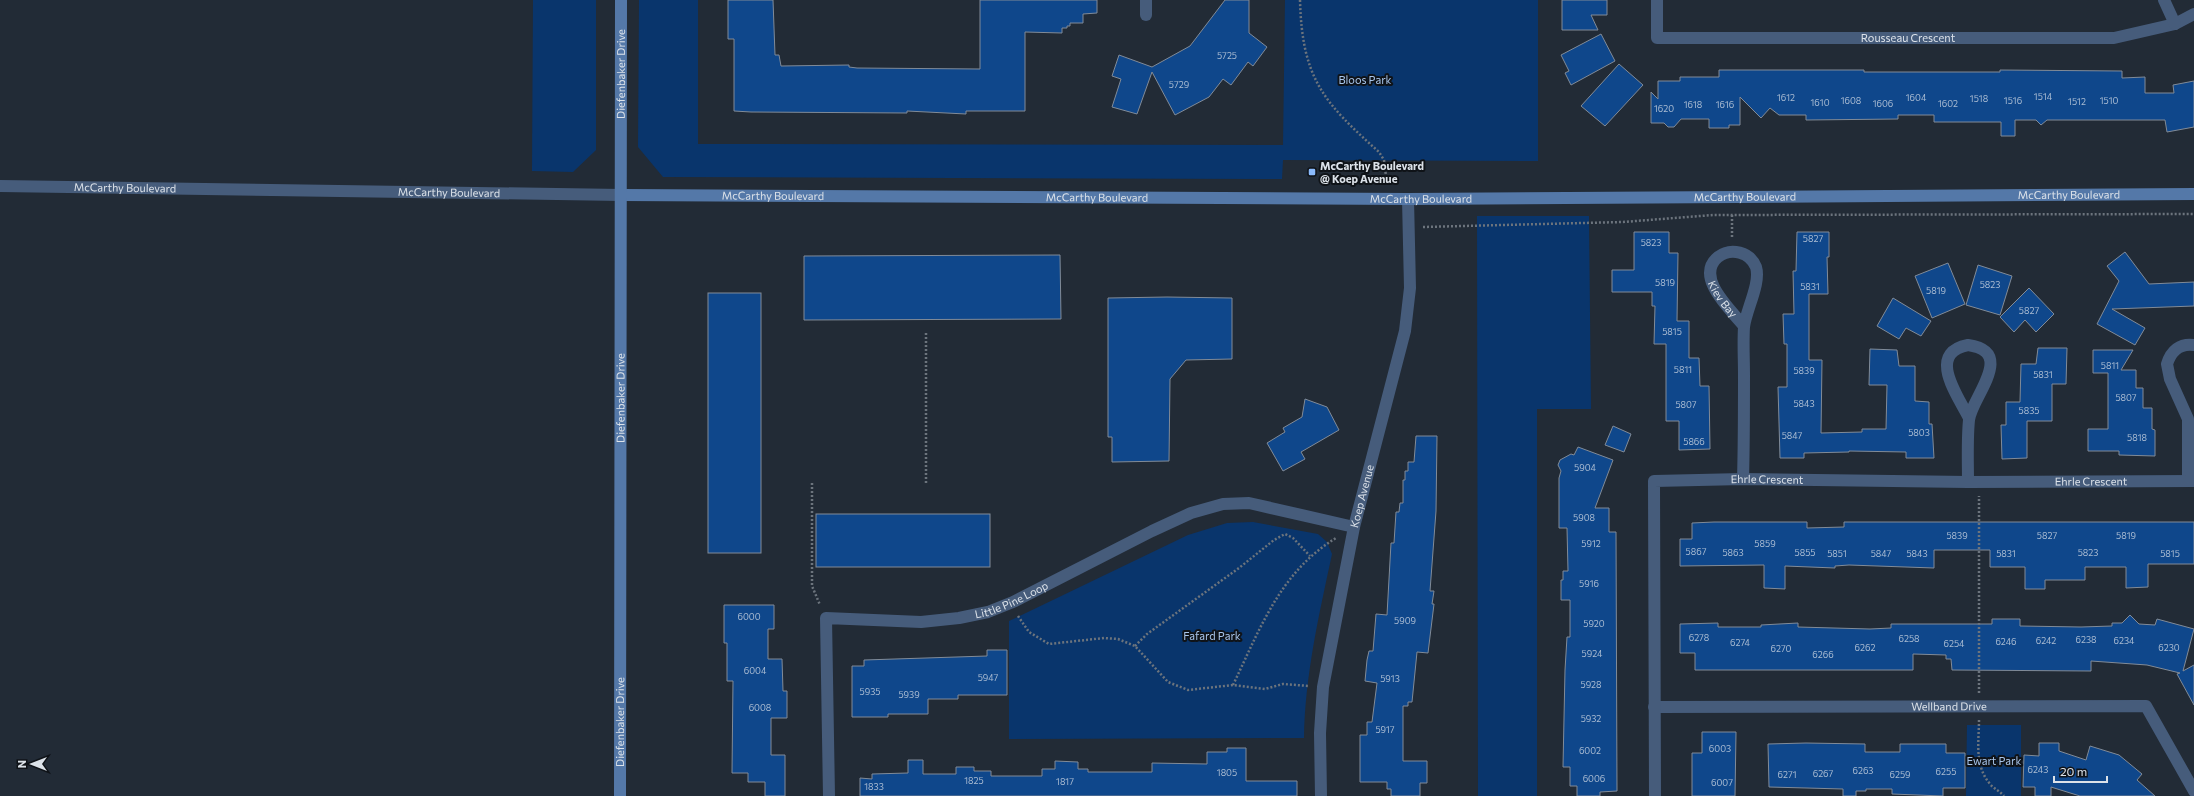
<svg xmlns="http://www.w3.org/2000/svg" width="2194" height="796" font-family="Commissioner,sans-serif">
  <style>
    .green { fill: #09356c }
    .building { fill: #0f478b; stroke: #818b98 }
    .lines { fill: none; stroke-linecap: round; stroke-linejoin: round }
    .path { stroke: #6c747d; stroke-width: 2.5; stroke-dasharray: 2 2; stroke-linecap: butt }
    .street { stroke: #465c7b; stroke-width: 12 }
    .secondary { stroke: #5478a8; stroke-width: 12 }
    .poi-dot { fill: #8abafc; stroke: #0f1318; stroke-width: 1.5 }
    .labels { text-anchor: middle; stroke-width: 4; stroke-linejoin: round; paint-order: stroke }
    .number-label { font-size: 9px; fill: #a9bbd2 }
    .street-label { font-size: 11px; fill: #dce2e9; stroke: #0f1318 }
    .park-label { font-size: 11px; fill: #a9c6ec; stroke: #0f1318 }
    .poi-label { font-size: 11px; font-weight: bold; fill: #dce2e9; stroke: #0f1318; text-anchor: start }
  </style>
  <rect width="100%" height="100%" fill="#222b36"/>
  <g class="green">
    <polygon points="533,0 596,0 596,150 573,172 532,171"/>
    <polygon points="639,0 698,0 698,144 1283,145 1285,0 1538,0 1538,161 1283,160 1282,179 663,177 638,147"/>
    <polygon points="1477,216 1589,216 1591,409 1537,409 1537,796 1478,796"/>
    <path d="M1253 522 1318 534 1327 542 1332 554C1319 615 1305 675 1304 738L1009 739V621L1188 535 1227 523Z"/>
    <polygon points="1967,725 2021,725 2021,796 1966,796"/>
  </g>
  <g class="building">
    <polygon points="728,0 773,0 775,55 779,55 781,66 849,65 849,67 857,68 980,69 980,0 1097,0 1097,13 1083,14 1083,23 1070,23 1070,26 1067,26 1067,28 1062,28 1062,33 1025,32 1025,111 966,111 966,114 907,111 907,113 751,112 734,111 734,39 728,39"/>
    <polygon points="1225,0 1249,0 1249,33 1267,47 1253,66 1248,62 1231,85 1223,79 1209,97 1175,115 1152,72 1137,114 1112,107 1121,79 1112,76 1119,55 1152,67 1190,46"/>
    <polygon points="1562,0 1607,0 1607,15 1591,15 1598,30 1562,30"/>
    <polygon points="1601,34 1615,61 1571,85 1565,73 1569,71 1561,55"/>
    <polygon points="1619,64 1643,85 1605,126 1581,106"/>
    <polygon points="1719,70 1864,70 1864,72 2000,72 2000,70 2122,71 2122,78 2145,77 2145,93 2174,93 2173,85 2194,81 2194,127 2167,132 2165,120 2047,120 2041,125 2036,120 2015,120 2015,136 2001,136 2001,122 1934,122 1934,115 1898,115 1898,119 1806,120 1806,115 1779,115 1770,108 1761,118 1740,97 1740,125 1729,125 1729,128 1709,128 1709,119 1681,119 1674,127 1668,127 1664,123 1651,123 1651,92 1658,99 1658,81 1680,81 1680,77 1719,77"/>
    <polygon points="1634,232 1669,232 1669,253 1678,253 1677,321 1689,321 1689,358 1699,358 1700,386 1709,386 1710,449 1679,450 1679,421 1666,421 1666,344 1654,344 1655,306 1652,306 1652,292 1612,292 1612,270 1634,270"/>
    <polygon points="1797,232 1829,232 1829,257 1827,257 1828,294 1809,294 1809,360 1822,360 1821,433 1862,432 1862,429 1886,429 1887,385 1869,385 1870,349 1897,350 1899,366 1915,366 1915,401 1929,402 1929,424 1932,424 1934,458 1906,458 1906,452 1849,451 1849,452 1804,453 1804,458 1780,458 1778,387 1787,387 1787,344 1784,344 1783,314 1794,314 1793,271 1796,271"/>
    <polygon points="2125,252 2149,284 2194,282 2194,306 2112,309 2145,328 2135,345 2097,324 2119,281 2107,266"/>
    <polygon points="1060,255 1061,319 804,320 804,256"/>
    <polygon points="1948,263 1965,304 1932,318 1915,276"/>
    <polygon points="1978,265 2012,276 2000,315 1966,305"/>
    <polygon points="2029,288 2054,314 2036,332 2025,320 2014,332 2000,317"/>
    <rect x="708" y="293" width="53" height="260"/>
    <polygon points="1167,297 1232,298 1232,359 1186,360 1170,379 1169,461 1112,462 1112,437 1108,437 1108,298"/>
    <polygon points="1893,298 1931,321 1921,336 1906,328 1899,339 1877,326"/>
    <polygon points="2038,348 2067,348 2066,384 2052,384 2052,421 2027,421 2027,458 2002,459 2001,425 2006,425 2006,402 2020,402 2021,364 2036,364"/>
    <polygon points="2093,350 2133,350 2121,370 2136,370 2136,388 2143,388 2143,408 2152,408 2152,429 2155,430 2155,456 2119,455 2119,451 2088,451 2088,429 2108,429 2108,373 2093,373"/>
    <polygon points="1305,399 1327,407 1339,430 1301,452 1305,459 1283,471 1267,443 1285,432 1283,428 1302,417"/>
    <polygon points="1613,426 1631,434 1624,452 1605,445"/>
    <polygon points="1416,436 1437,436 1436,511 1430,591 1434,591 1432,604 1434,604 1428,653 1417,652 1412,702 1408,702 1408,706 1403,706 1403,761 1427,761 1427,783 1420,783 1420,796 1391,796 1391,789 1387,789 1387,782 1360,782 1360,735 1367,735 1367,722 1372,722 1377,683 1365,681 1367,660 1369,651 1373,651 1376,614 1387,615 1391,543 1394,543 1396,512 1399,512 1400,503 1403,503 1403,480 1405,480 1405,471 1408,471 1408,462 1414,462"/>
    <polygon points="1578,447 1613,460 1595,508 1609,508 1609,532 1616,532 1617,791 1600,792 1600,796 1577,796 1577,786 1570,786 1570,767 1563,767 1565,670 1567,637 1570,637 1570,600 1561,600 1561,580 1563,580 1563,571 1568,571 1567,528 1559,528 1559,478 1561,471 1558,465 1560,460 1571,454 1574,455"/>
    <rect x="816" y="514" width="174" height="53"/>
    <polygon points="1714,522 1807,522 1807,528 1844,527 1844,522 2194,522 2194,564 2148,564 2148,587 2126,588 2126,567 2085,567 2085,580 2045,580 2045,589 2025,589 2025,567 1990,567 1990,550 1934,550 1934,568 1849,565 1835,566 1835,568 1785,566 1785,589 1764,588 1764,565 1680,566 1680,539 1692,539 1692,523"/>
    <polygon points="724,605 774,605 774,629 768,629 768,659 782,659 783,691 787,691 787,718 771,718 771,755 785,755 785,796 765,796 765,782 748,782 748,773 732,773 733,681 727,681 727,643 724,643"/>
    <polygon points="2130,615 2139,624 2155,625 2157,619 2194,629 2183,671 2194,665 2194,705 2177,674 2180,673 2147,665 2091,661 2091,671 1952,670 1951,659 1946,659 1946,655 1913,654 1913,670 1695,670 1695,653 1680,653 1680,624 1718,623 1718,627 1761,627 1761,625 1798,623 1798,627 1870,629 1891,628 1891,624 1992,624 1992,619 2020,619 2020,626 2081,627 2112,626 2112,623 2122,623"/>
    <polygon points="987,650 1007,650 1007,695 958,695 958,699 928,699 928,714 888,714 888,717 852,717 852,666 864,666 864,660 987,656"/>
    <polygon points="1702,732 1736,732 1735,796 1692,796 1692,753 1702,753"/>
    <polygon points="1806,743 1865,744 1865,752 1900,752 1900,744 1946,744 1946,753 1965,753 1965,788 1943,788 1943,796 1892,794 1892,789 1866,789 1866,791 1856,791 1856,796 1843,796 1843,789 1769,787 1768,744"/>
    <polygon points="2039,743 2059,743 2059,751 2086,760 2090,746 2119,755 2142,774 2137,780 2155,796 2080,796 2051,787 2051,796 2035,796 2035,787 2023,787 2024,755 2039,756"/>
    <polygon points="1227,748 1246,748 1246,781 1297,781 1297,796 860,796 860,778 872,779 872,774 908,773 908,760 923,760 923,774 956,774 956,767 974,767 974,771 991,771 991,776 1042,776 1042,769 1055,769 1055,761 1078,762 1078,769 1088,769 1088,772 1152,772 1152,763 1207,764 1207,752 1227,752"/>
  </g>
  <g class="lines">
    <g class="path">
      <path d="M1300 0C1302 78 1323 102 1379 152L1384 160 1387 184"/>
      <polyline points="1423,227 1623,222 1713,215 2194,214"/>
      <polyline points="1732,237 1732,215"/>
      <polyline points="812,483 812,586 820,605"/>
      <polyline points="926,483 926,331"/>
      <polyline points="1018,616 1029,632 1049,644 1104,638 1118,639 1135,646 1168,682 1188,690 1233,685 1265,689 1283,684 1309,686"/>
      <polyline points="1135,646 1147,634 1239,568 1274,540 1285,534 1293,538 1310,556"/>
      <path d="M1233 685C1260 629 1280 572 1336 538"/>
      <polyline points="1979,693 1979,496"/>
      <path d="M1979 720C1979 742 1974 765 1990 784 1994 789 2000 791 2004 796"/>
    </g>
    <g class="street">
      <path id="s1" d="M1657 0V38H2114L2175 24 2194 14"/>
      <polyline points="2164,0 2175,24"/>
      <polyline points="1146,15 1146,0"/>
      <path id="s2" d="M0 186 622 195"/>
      <path id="s3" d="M1743 479C1744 445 1744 410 1744 375 1744 359 1743 343 1744 327 1746 310 1761 283 1756 267 1750 252 1731 247 1718 257 1694 277 1731 310 1744 326"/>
      <path d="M2188 481V419L2170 379 2167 364C2171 351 2180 343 2194 345"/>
      <path d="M1968 482C1968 462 1967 440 1969 420 1971 398 2017 352 1968 345 1926 353 1958 396 1969 418"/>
      <path id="s4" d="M1654 707 2146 706 2194 791"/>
      <path id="s5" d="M829 796 826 618 921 622 959 618 988 612 1013 602 1152 531 1191 513 1223 504 1249 503 1354 527"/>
      <path id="s6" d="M1321 796 1320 733 1323 687 1354 527 1405 331 1410 288 1408 199"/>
      <path id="s7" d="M1655 796 1654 481 1743 479 1968 482 2194 481"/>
    </g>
    <g class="secondary">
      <path id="s8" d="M622 195 1408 199 2194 194"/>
      <path id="s9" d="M620 796 621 0"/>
    </g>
  </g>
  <rect class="poi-dot" x="1308" y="168" width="8" height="8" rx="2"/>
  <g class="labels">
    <g class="number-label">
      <text x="1227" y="59">5725</text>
      <text x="1179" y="88">5729</text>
      <text x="2043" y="100">1514</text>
      <text x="1786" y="101">1612</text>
      <text x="1916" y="101">1604</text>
      <text x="1979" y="102">1518</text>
      <text x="1851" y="104">1608</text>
      <text x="2013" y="104">1516</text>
      <text x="2109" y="104">1510</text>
      <text x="2077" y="105">1512</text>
      <text x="1820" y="106">1610</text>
      <text x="1883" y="107">1606</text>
      <text x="1948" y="107">1602</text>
      <text x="1693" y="108">1618</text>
      <text x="1725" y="108">1616</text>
      <text x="1664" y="112">1620</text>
      <text x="1813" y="242">5827</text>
      <text x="1651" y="246">5823</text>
      <text x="1665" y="286">5819</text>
      <text x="1990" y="288">5823</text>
      <text x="1810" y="290">5831</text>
      <text x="1936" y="294">5819</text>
      <text x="2029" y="314">5827</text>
      <text x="1672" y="335">5815</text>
      <text x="2110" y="369">5811</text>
      <text x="1683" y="373">5811</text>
      <text x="1804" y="374">5839</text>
      <text x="2043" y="378">5831</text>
      <text x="2126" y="401">5807</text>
      <text x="1804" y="407">5843</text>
      <text x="1686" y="408">5807</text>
      <text x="2029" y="414">5835</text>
      <text x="1919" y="436">5803</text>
      <text x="1792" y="439">5847</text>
      <text x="2137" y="441">5818</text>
      <text x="1694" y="445">5866</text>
      <text x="1585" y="471">5904</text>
      <text x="1584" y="521">5908</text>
      <text x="1957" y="539">5839</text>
      <text x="2047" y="539">5827</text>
      <text x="2126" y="539">5819</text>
      <text x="1591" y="547">5912</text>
      <text x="1765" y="547">5859</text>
      <text x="1696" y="555">5867</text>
      <text x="1733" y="556">5863</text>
      <text x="1805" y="556">5855</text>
      <text x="2088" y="556">5823</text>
      <text x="1837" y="557">5851</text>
      <text x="1881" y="557">5847</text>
      <text x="1917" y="557">5843</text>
      <text x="2006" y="557">5831</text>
      <text x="2170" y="557">5815</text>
      <text x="1589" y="587">5916</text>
      <text x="749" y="620">6000</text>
      <text x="1405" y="624">5909</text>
      <text x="1594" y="627">5920</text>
      <text x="1699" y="641">6278</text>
      <text x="1909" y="642">6258</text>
      <text x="2086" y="643">6238</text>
      <text x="2046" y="644">6242</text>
      <text x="2124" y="644">6234</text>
      <text x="2006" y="645">6246</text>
      <text x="1740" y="646">6274</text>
      <text x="1954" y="647">6254</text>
      <text x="1865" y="651">6262</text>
      <text x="2169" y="651">6230</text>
      <text x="1781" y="652">6270</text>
      <text x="1592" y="657">5924</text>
      <text x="1823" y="658">6266</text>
      <text x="755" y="674">6004</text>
      <text x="988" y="681">5947</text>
      <text x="1390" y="682">5913</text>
      <text x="1591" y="688">5928</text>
      <text x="870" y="695">5935</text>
      <text x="909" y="698">5939</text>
      <text x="760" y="711">6008</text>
      <text x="1591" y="722">5932</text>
      <text x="1385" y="733">5917</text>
      <text x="1720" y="752">6003</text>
      <text x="1590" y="754">6002</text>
      <text x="2038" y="773">6243</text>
      <text x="1863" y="774">6263</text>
      <text x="1946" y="775">6255</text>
      <text x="1227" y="776">1805</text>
      <text x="1823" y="777">6267</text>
      <text x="1787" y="778">6271</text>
      <text x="1900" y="778">6259</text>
      <text x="1594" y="782">6006</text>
      <text x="974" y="784">1825</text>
      <text x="1065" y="785">1817</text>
      <text x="1722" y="786">6007</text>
      <text x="874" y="790">1833</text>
    </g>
    <g class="street-label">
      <text dy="4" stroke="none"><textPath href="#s1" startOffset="289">Rousseau Crescent</textPath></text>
      <text dy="4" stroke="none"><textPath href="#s9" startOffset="722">Diefenbaker Drive</textPath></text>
      <text dy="4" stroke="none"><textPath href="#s2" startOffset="125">McCarthy Boulevard</textPath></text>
      <text dy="4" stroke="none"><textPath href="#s2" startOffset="449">McCarthy Boulevard</textPath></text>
      <text dy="4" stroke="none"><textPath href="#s8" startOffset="1447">McCarthy Boulevard</textPath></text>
      <text dy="4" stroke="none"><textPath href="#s8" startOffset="151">McCarthy Boulevard</textPath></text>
      <text dy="4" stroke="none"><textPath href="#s8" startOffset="475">McCarthy Boulevard</textPath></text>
      <text dy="4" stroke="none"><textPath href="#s8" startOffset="1123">McCarthy Boulevard</textPath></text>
      <text dy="4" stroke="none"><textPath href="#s8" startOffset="799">McCarthy Boulevard</textPath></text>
      <text dy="4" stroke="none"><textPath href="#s3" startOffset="307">Kiev Bay</textPath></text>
      <text dy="4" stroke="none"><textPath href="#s9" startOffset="398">Diefenbaker Drive</textPath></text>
      <text dy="4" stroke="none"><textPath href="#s7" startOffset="428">Ehrle Crescent</textPath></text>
      <text dy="4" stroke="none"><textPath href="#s7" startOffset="752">Ehrle Crescent</textPath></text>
      <text dy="4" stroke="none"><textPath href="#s6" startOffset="304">Koep Avenue</textPath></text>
      <text dy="4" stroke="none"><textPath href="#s5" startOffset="367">Little Pine Loop</textPath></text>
      <text dy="4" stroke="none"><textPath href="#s4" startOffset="295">Wellband Drive</textPath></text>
      <text dy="4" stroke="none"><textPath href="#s9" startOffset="74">Diefenbaker Drive</textPath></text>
    </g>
    <g class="park-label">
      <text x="1365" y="84">Bloos Park</text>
      <text x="1212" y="640">Fafard Park</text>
      <text x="1994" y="765">Ewart Park</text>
    </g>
    <g class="poi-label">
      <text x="1320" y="170">McCarthy Boulevard<tspan x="1320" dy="13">@ Koep Avenue</tspan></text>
    </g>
  </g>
  <g transform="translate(32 764) rotate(270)" stroke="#0f1318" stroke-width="3" paint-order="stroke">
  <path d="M0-3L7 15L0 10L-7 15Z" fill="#dce2e9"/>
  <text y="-6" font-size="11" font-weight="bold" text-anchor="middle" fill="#dce2e9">N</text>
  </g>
  <path d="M2054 776v6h53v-6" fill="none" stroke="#dce2e9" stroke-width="2"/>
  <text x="2060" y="776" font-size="12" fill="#dce2e9" stroke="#0f1318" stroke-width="3" paint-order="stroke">20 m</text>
</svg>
